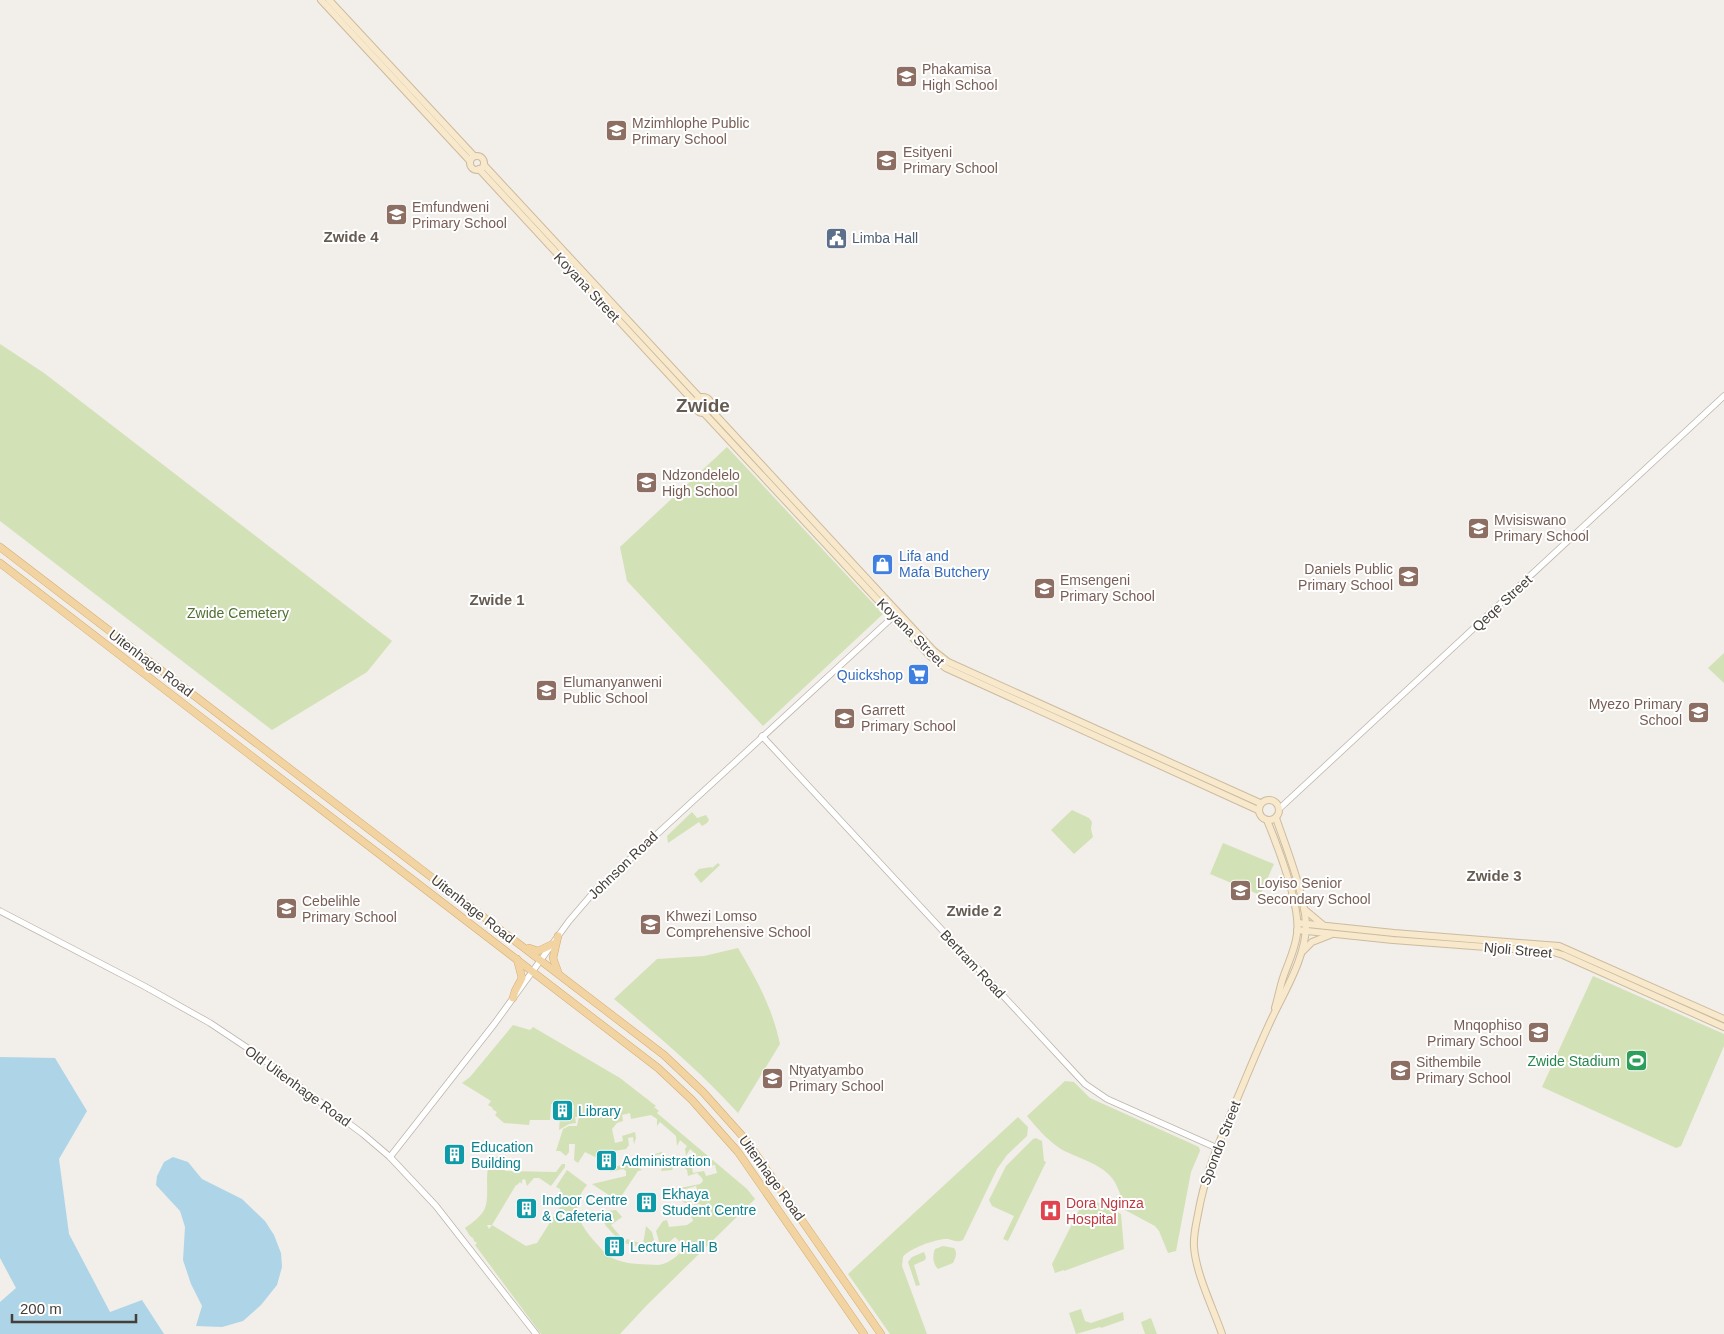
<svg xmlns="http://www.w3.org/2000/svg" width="1724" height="1334" font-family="Helvetica,sans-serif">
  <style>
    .green { fill: #d3e1b7; fill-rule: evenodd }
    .water { fill: #add5e7 }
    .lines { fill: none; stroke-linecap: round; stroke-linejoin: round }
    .tertiary-casing { stroke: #bdb5ac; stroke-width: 7 }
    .secondary-casing { stroke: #ccbb9e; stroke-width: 8 }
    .primary-casing { stroke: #d5ae74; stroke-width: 8 }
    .tertiary { stroke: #fff; stroke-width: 5.5 }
    .secondary { stroke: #f8e9cd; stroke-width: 6 }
    .primary { stroke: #f2d3a2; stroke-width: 7 }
    .labels { text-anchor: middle; stroke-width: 4; stroke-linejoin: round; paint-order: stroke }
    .education-label { font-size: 14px; fill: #785e54; stroke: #fff; text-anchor: start }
    .service-label { font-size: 14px; fill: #4e5e75; stroke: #fff; text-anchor: start }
    .street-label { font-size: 14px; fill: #453f38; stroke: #fff }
    .shop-label { font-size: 14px; fill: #366cbe; stroke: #fff; text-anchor: start }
    .park-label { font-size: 14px; fill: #507032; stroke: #fff }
    .leisure-label { font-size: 14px; fill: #27864d; stroke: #fff; text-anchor: end }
    .culture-label { font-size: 14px; fill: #0d838f; stroke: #fff; text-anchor: start }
    .health-label { font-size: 14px; fill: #be3a42; stroke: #fff; text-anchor: start }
    .neighbourhood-label { font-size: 15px; font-weight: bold; fill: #665b51; stroke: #fff }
    .district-label { font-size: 19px; font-weight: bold; fill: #665b51; stroke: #fff }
  </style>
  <rect width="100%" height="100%" fill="#f2eee9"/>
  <g class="green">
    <polygon points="0,344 44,373 392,641 367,672 272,730 0,521"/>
    <polygon points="727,447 883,614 763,726 627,581 620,547"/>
    <polygon points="1724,653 1724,683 1708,668"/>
    <polygon points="1072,810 1089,818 1092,822 1091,829 1093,837 1074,854 1051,830"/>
    <polygon points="692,812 697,818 706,815 709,820 707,823 702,826 699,822 668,843 667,836"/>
    <polygon points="1223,843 1274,864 1260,895 1210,874"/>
    <polygon points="718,863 720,865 701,883 694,874 699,869 711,867 712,868"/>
    <path d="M738 948C757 980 772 1007 780 1044L738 1113C700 1071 657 1035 614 999L657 959 704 956Z"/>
    <polygon points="1593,976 1724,1034 1724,1046 1681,1146 1676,1148 1542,1087"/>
    <path d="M513 1025 530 1030 533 1027 620 1078 656 1106 654 1107 659 1111 657 1113 747 1189 755 1199 647 1305 620 1334H541L475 1245 477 1243 474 1241 473 1238 470 1236 465 1228C472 1223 482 1216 485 1208 492 1191 477 1155 506 1155L505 1171 556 1172 562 1164H565V1167L551 1186 539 1178H534L527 1186 525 1179 522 1180V1184L520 1182 517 1185H516L492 1225H487L489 1229 492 1225 526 1246 537 1243 563 1202 560 1189 556 1187 567 1170 587 1185C569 1207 579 1224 596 1243 602 1250 608 1257 617 1260 630 1265 645 1264 659 1265 670 1263 679 1255 685 1247L675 1237 661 1249 656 1231 663 1221 667 1220 669 1227 687 1225 693 1221 692 1218 689 1216 686 1217 685 1214 703 1209 700 1204 694 1205 693 1201 685 1203 678 1198 680 1195 695 1192V1193L686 1195 684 1199 686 1202 707 1196 704 1191H697L696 1186 679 1191 675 1189 700 1184 703 1181 702 1178 697 1173 688 1176 687 1170 684 1167 673 1168 672 1170 661 1171C662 1166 666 1162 671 1160L672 1164 696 1158V1154L690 1149 686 1156 685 1149 687 1146 680 1140 677 1146 676 1136 660 1122 657 1126V1119L651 1115 631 1119 630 1113 622 1115 623 1121 617 1123 612 1129 615 1143 623 1141 622 1136 635 1132 636 1138 634 1144 633 1137 628 1138 629 1145 626 1149 609 1152 603 1158 599 1159 585 1152 578 1163 574 1160 575 1144H569V1152L566 1156 560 1151H556L563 1129 569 1126H577L579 1117H575L576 1123 569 1124 559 1130 560 1118H573L574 1105 551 1104 550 1120H530L529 1125 504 1123 495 1115 497 1112 492 1109 493 1108 488 1105 491 1101 462 1083 470 1077ZM700 1157 706 1162 707 1166 715 1165 717 1173 706 1176 704 1171 693 1173 691 1162 698 1160Z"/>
    <path d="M1065 1081 1074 1082 1090 1098 1199 1147 1200 1151 1191 1172 1176 1251 1168 1253 1159 1231 1155 1226 1125 1210C1122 1200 1119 1187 1112 1178 1100 1163 1077 1158 1061 1149 1047 1140 1037 1128 1027 1116Z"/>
    <path d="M1018 1117 1028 1127 1027 1136 1007 1155 997 1169 963 1240C957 1243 954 1240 948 1239 937 1238 908 1249 903 1257L902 1266 927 1334H890L848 1274Z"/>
    <polygon points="1036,1138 1042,1141 1044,1161 1046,1162 1008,1241 1003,1239 1014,1216 992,1206 989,1200 1006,1166 1033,1139"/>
    <path d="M662 1152 666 1160 664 1162 662 1154 655 1155V1159L643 1161 639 1168 642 1170 638 1171 618 1201 592 1184 626 1176V1171L623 1169 610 1172V1170L613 1169V1167L626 1164 625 1162C639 1162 649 1155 662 1152Z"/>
    <polygon points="1091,1199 1121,1214 1124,1249 1064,1271 1064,1270 1055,1273 1052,1264 1080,1208 1087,1210"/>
    <polygon points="616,1210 622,1217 611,1225 620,1236 618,1239 606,1226 598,1212"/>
    <polygon points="646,1226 652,1232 657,1252 624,1243 627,1239 643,1244"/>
    <path d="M943 1246 954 1248C958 1253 955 1258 953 1263L938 1269C933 1264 932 1256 935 1249Z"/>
    <polygon points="924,1252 926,1257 925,1260 914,1265 920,1285 916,1286 908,1262 912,1257"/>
    <polygon points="1081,1309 1085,1321 1091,1323 1123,1312 1124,1320 1101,1328 1100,1327 1076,1334 1069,1313"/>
    <polygon points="1151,1318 1157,1334 1145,1334 1141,1322"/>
  </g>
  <g class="water">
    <polygon points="0,1057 55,1058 87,1111 59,1159 69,1234 110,1312 142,1300 164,1334 0,1334 0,1302 16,1288 0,1258"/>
    <polygon points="173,1157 188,1162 202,1179 242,1199 265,1221 274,1235 281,1253 282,1267 277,1285 261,1305 243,1321 222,1327 196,1326 202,1306 191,1284 183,1260 185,1227 180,1211 156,1185 157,1176 164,1162"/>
  </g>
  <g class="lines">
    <defs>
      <g id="tertiary">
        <polyline points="762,736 1085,1084 1107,1099 1217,1148"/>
        <polyline points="1279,809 1724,396"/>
        <polyline points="0,911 144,986 210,1023 252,1051 363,1134 390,1157 436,1206 536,1334"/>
        <polyline points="390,1157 495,1023 569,921 593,893 896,614"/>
      </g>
      <g id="secondary">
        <polyline points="321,0 470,161"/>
        <polyline points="329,0 474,156"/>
        <circle cx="477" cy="163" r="7"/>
        <polyline points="484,165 700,398"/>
        <polyline points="479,169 696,404"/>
        <circle cx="703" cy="405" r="8"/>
        <polyline points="710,409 918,634 934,651 948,662 1260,803"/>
        <polyline points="703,412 912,637 930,656 946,668 1258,810"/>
        <circle cx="1269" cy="810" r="10"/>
        <path d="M1267 820C1278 847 1301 906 1297 934 1295 950 1288 963 1283 978 1280 987 1278 998 1275 1008"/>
        <polyline points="1304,909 1323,925"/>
        <polyline points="1298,923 1394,933 1559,946 1724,1019"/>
        <polyline points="1297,930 1393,940 1553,952 1563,955 1724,1027"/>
        <polyline points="1303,951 1312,942 1330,935"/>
        <path d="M1222 1334C1213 1308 1196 1274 1194 1247 1193 1236 1196 1225 1198 1214 1205 1174 1219 1143 1234 1106 1247 1076 1259 1045 1273 1016 1286 989 1307 954 1306 923 1304 893 1286 847 1276 818"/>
      </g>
      <g id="primary">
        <polyline points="0,547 664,1055 703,1092 746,1140 881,1334"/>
        <polyline points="0,563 658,1068 692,1100 738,1152 864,1334"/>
        <polyline points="529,948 538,951 553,944"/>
        <polyline points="558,972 553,958 558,936"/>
        <polyline points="513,998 515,991 522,978 517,959"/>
      </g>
    </defs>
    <use href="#tertiary" class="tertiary-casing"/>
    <use href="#secondary" class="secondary-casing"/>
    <use href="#primary" class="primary-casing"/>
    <use href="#tertiary" class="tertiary"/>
    <use href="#secondary" class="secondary"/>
    <use href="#primary" class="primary"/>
  </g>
  <defs>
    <symbol id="school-square" viewBox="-11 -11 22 22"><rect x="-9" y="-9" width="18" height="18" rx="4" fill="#8d6e63" stroke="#fff"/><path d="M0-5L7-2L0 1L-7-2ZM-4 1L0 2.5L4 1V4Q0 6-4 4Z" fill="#fff"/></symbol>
    <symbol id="civic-square" viewBox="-11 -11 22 22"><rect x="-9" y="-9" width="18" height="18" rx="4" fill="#5c6f8a" stroke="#fff"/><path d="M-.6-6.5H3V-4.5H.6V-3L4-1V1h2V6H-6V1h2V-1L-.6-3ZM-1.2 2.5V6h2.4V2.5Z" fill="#fff"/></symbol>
    <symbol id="shop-square" viewBox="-11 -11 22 22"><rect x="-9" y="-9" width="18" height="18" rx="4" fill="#3f7fe0" stroke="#fff"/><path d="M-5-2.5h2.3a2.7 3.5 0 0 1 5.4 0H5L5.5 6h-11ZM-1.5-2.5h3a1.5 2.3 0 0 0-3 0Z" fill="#fff"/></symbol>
    <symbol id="supermarket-square" viewBox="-11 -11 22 22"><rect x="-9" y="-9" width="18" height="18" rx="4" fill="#3f7fe0" stroke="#fff"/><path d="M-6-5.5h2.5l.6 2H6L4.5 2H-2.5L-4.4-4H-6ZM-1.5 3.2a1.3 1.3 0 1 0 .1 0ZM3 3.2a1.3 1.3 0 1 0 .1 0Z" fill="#fff"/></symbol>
    <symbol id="stadium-square" viewBox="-11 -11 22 22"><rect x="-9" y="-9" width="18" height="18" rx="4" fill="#2e9e5b" stroke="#fff"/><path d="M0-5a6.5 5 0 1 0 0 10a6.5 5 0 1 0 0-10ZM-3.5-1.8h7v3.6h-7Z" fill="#fff"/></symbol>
    <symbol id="building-square" viewBox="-11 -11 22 22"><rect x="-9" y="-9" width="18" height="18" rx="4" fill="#0f9aa8" stroke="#fff"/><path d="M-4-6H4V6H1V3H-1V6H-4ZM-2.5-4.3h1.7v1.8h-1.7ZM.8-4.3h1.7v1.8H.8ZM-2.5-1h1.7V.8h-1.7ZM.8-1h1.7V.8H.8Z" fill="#fff"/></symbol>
    <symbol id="hospital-square" viewBox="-11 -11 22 22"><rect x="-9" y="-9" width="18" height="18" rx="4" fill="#e0444e" stroke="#fff"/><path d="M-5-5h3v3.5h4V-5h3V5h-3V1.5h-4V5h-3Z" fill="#fff"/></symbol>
  </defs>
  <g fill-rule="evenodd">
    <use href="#school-square" x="894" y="64" width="25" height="25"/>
    <use href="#school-square" x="604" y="118" width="25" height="25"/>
    <use href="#school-square" x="874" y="148" width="25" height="25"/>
    <use href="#school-square" x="384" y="202" width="25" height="25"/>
    <use href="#civic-square" x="824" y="226" width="25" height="25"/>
    <use href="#school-square" x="634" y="470" width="25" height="25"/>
    <use href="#school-square" x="1466" y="516" width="25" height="25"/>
    <use href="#shop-square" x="870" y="552" width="25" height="25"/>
    <use href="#school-square" x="1396" y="564" width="25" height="25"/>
    <use href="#school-square" x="1032" y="576" width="25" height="25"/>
    <use href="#supermarket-square" x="906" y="662" width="25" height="25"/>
    <use href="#school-square" x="534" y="678" width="25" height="25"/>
    <use href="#school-square" x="1686" y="700" width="25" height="25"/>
    <use href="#school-square" x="832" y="706" width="25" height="25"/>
    <use href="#school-square" x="1228" y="878" width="25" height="25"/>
    <use href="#school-square" x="274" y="896" width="25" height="25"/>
    <use href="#school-square" x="638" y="912" width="25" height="25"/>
    <use href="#school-square" x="1526" y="1020" width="25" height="25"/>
    <use href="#stadium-square" x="1624" y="1048" width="25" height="25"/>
    <use href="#school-square" x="1388" y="1058" width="25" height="25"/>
    <use href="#school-square" x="760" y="1066" width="25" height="25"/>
    <use href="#building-square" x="550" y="1098" width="25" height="25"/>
    <use href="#building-square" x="442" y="1142" width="25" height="25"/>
    <use href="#building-square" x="594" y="1148" width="25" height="25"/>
    <use href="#building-square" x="634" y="1190" width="25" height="25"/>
    <use href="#building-square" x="514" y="1196" width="25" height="25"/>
    <use href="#hospital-square" x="1038" y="1198" width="25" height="25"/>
    <use href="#building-square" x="602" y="1234" width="25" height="25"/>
  </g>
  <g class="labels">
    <g class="education-label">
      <text x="922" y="74">Phakamisa<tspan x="922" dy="16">High School</tspan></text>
      <text x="632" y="128">Mzimhlophe Public<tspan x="632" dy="16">Primary School</tspan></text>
      <text x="903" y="157">Esityeni<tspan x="903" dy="16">Primary School</tspan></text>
      <text x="412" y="212">Emfundweni<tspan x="412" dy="16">Primary School</tspan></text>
      <text x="662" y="480">Ndzondelelo<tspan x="662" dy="16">High School</tspan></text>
      <text x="1494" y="525">Mvisiswano<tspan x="1494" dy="16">Primary School</tspan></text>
      <text x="1393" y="574" text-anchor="end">Daniels Public<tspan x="1393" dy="16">Primary School</tspan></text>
      <text x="1060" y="585">Emsengeni<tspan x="1060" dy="16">Primary School</tspan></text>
      <text x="563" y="687">Elumanyanweni<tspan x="563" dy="16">Public School</tspan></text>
      <text x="1682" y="709" text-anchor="end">Myezo Primary<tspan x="1682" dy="16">School</tspan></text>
      <text x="861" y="715">Garrett<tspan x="861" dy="16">Primary School</tspan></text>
      <text x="1257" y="888">Loyiso Senior<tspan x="1257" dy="16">Secondary School</tspan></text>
      <text x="302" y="906">Cebelihle<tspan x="302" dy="16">Primary School</tspan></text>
      <text x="666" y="921">Khwezi Lomso<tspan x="666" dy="16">Comprehensive School</tspan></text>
      <text x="1522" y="1030" text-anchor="end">Mnqophiso<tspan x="1522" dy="16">Primary School</tspan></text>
      <text x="1416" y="1067">Sithembile<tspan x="1416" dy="16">Primary School</tspan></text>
      <text x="789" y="1075">Ntyatyambo<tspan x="789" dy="16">Primary School</tspan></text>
    </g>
    <g class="service-label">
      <text x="852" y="243">Limba Hall</text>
    </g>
    <g class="street-label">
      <text transform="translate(587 287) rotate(47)" y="5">Koyana Street</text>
      <text transform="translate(1502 603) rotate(-43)" y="5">Qeqe Street</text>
      <text transform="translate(911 632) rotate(45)" y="5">Koyana Street</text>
      <text transform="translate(151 663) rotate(37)" y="5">Uitenhage Road</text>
      <text transform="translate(623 865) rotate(-44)" y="5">Johnson Road</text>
      <text transform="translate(473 909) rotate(38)" y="5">Uitenhage Road</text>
      <text transform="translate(1518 950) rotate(5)" y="5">Njoli Street</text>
      <text transform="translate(973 964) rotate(47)" y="5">Bertram Road</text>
      <text transform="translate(298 1086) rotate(36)" y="5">Old Uitenhage Road</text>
      <text transform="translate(1220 1143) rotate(-69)" y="5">Spondo Street</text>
      <text transform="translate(772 1178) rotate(54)" y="5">Uitenhage Road</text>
    </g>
    <g class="shop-label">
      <text x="899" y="561">Lifa and<tspan x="899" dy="16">Mafa Butchery</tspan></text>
      <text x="903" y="680" text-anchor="end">Quickshop</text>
    </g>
    <g class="park-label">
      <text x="238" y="618">Zwide Cemetery</text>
    </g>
    <g class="leisure-label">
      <text x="1620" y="1066">Zwide Stadium</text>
    </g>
    <g class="culture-label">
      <text x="578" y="1116">Library</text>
      <text x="471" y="1152">Education<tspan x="471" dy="16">Building</tspan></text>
      <text x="622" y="1166">Administration</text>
      <text x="662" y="1199">Ekhaya<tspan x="662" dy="16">Student Centre</tspan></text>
      <text x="542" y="1205">Indoor Centre<tspan x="542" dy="16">&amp; Cafeteria</tspan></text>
      <text x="630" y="1252">Lecture Hall B</text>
    </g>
    <g class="health-label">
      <text x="1066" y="1208">Dora Nginza<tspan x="1066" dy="16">Hospital</tspan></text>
    </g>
    <g class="neighbourhood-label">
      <text x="351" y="242">Zwide 4</text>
      <text x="497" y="605">Zwide 1</text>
      <text x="1494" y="881">Zwide 3</text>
      <text x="974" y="916">Zwide 2</text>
    </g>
    <g class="district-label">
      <text x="703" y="412">Zwide</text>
    </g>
  </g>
  <path d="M12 1314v8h124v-8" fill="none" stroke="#453f38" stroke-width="2.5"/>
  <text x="20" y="1314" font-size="15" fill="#453f38" stroke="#ffffff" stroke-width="4" paint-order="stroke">200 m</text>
</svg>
